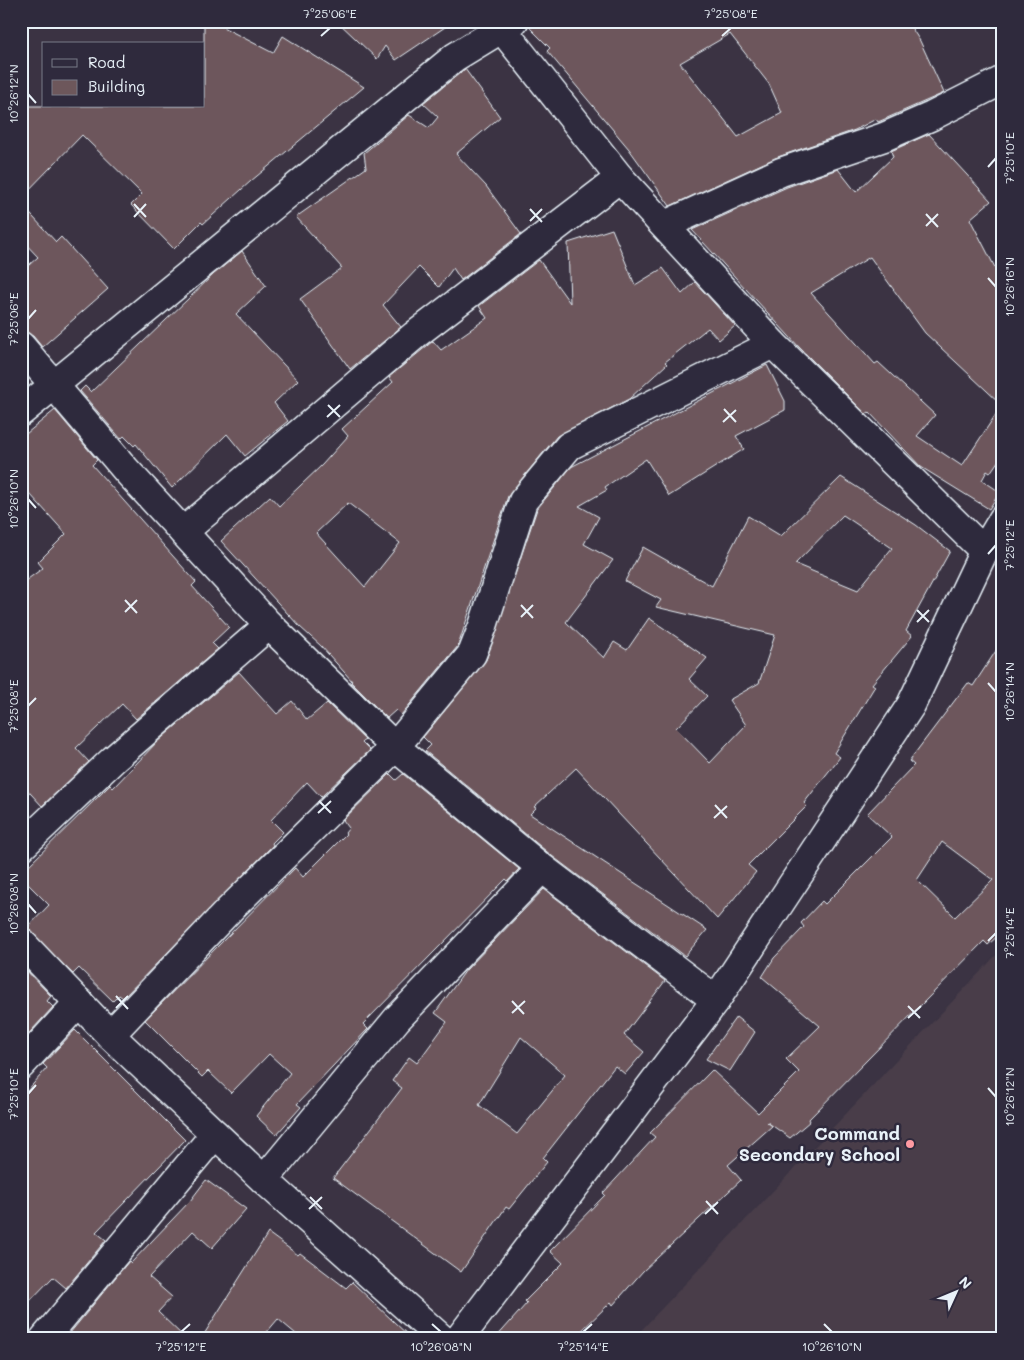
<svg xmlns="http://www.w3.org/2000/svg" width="1024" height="1360" font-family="Mali,sans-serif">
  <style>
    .built { fill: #4a3e4a }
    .building { fill: #6d575b; stroke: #e8f1f8; fill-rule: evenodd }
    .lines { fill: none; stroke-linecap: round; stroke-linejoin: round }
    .street-casing { stroke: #e8f1f8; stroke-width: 31 }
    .street { stroke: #2f2a3d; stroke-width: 28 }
    .ticks { fill: none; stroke: #e8f1f8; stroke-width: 2 }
    .poi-dot { fill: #ff9aa2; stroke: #2f2a3d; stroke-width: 2 }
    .labels { text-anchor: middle; stroke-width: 5; stroke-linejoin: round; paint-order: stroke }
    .poi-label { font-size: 18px; font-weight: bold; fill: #e8f1f8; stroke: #2f2a3d; text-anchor: end }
    .neatline { fill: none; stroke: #e8f1f8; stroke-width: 2 }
    .ticks-label { font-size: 12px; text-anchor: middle; fill: #e8f1f8 }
  </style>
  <rect width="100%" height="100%" fill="#3b3343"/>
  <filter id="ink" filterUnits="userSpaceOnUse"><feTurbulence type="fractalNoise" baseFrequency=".02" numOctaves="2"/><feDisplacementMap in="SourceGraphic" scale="10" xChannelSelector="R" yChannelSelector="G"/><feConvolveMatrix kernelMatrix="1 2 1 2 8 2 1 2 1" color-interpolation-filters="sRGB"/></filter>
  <g filter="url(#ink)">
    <polygon class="built" points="1003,948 1003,1339 633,1339"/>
    <g class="building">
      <polygon points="204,21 211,21 273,53 283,36 364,87 251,181 203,224 201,222 174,249 131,205 142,194 82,135 21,198 21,106 204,106"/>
      <polygon points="337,21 454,21 396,60 385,46 377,59"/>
      <path d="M530 21H907L920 41 944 93 878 122 876 119 855 130 775 158 670 206 629 149 547 51 550 48 528 26ZM730 34 769 84 782 113 738 137 680 63Z"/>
      <polygon points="465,69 500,117 456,154 486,186 521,234 461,280 453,268 439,287 419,267 383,305 401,327 350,369 300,299 342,268 296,217 366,168 364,153 409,115 429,128 438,117 423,103"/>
      <path d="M929 134 991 201 970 219 1003 283V454L990 473 987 471 982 480 1000 492 989 509 921 467 869 412 866 414 799 347 692 230 787 187 838 169 856 192 893 157 891 151ZM870 257 925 333 1002 405 962 466 917 436 935 415 878 362 875 364 811 293Z"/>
      <polygon points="21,204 56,242 61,237 108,289 42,347 33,336 21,331 21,272 38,257 21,239"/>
      <path d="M612 229 635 285 663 268 682 294 695 282 735 326 719 340 708 328 665 362 667 364 629 399 557 436 508 496 458 646 401 715 396 710 387 718 351 682 352 681 321 646 300 627 221 541 270 496 279 506 322 465 348 436 342 429 393 382 389 377 433 341 441 350 487 318 479 306 539 260 570 303 568 243ZM348 503 400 543 365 587 316 533Z"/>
      <polygon points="242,251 266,286 236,314 298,380 274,403 288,421 245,456 227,434 172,488 136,444 134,446 124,436 121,439 80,391 85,386 91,392 214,274"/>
      <path d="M767 365 785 401V410L736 436 744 449 669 496 646 459 605 487 607 490 579 506 599 517 584 544 613 560 566 622 604 658 614 642 627 650 649 618 707 658 689 679 707 696 676 728 710 763 746 725 729 700 759 683 775 635 656 607 661 600 625 581 643 547 712 586 748 516 781 536 841 477 916 525 950 551 906 631 912 636 872 684 875 686 834 753 840 757 804 803 807 806 748 865 756 872 717 919 576 768 534 807 536 808 530 814 707 930 685 956 552 856 425 751 431 745 423 737 486 660 537 509 571 467ZM843 515 892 548 858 590 795 564Z"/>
      <polygon points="55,410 97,460 92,465 196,582 192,586 229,627 212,643 218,649 136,719 122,704 76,748 89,762 42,806 21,783 21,584 43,568 38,562 66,534 21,484 21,438"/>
      <path d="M1003 640V931L988 945 984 941 809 1119 810 1121 790 1138 767 1122 772 1126 728 1165 741 1180 643 1271 613 1305 611 1302 573 1339H495L527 1303 525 1301 563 1263 550 1251 605 1195 603 1193 655 1137 650 1133 712 1070 758 1113 799 1072 786 1059 820 1026 762 977 774 958 804 927 801 923 822 901 825 904 892 837 867 814 914 765 909 761 968 683 973 686ZM942 842 993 880 955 917 917 880Z"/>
      <polygon points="239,672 277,714 292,701 307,720 327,703 365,740 362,742 370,750 321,797 307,782 271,820 283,832 272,843 273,845 123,998 119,995 113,1001 79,968 73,974 27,928 49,905 21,877 21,873 110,785 113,788 157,742"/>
      <polygon points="390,774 396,780 403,774 519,869 508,881 506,879 363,1024 368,1029 297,1104 301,1107 276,1135 256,1116 290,1073 269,1054 231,1093 208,1071 202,1077 145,1020 295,868 303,877 346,834 345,833 349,828 343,820"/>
      <path d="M544 889 665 981 624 1035 644 1052 625 1074 615 1066 543 1158 547 1162 509 1209 506 1207 461 1272 333 1178 402 1088 392 1081 409 1057 417 1063 447 1022 435 1013 466 970ZM521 1037 565 1075 517 1134 479 1105Z"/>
      <polygon points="21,965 51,996 47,1001 53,1007 22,1041"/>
      <polygon points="736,1017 755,1032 730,1071 706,1059"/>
      <polygon points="75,1030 185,1140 96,1232 106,1240 66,1288 53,1277 21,1310 21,1098 47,1068 43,1064"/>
      <polygon points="206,1180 246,1209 212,1248 193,1231 149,1277 172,1297 158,1312 186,1339 65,1339 129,1261 131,1263 190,1201"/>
      <polygon points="268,1233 298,1255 300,1253 346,1288 352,1282 412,1339 302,1339 278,1319 261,1339 201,1339"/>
    </g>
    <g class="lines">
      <defs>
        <g id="street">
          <polyline points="498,21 502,29 620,178 773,344 984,551"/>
          <polyline points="665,225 781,172 884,137 932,116 1003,80"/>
          <polyline points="21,346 126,470 269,625 395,747 542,868 716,1000"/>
          <polyline points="21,412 455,57 514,21"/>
          <polyline points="183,532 415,335 620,178"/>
          <polyline points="21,847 114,759 269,625"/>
          <polyline points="21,942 110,1035 264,1180 442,1339"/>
          <polyline points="110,1035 230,909 395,747 472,654 483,626 523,501 569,446 773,344"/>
          <polyline points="21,1065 79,1002"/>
          <polyline points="264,1180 397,1019 542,868"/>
          <polyline points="44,1339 215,1134"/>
          <polyline points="459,1339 716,1000 911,705 984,551 1003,519"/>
        </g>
      </defs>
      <use href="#street" class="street-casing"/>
      <use href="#street" class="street"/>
    </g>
  </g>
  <path class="ticks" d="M321 36 330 28M722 36 731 28M28 94 36 103M988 167 996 158M134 204 146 217M530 209 542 222M926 214 938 227M134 217 146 204M530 221 542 209M926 226 938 214M988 278 996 287M28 319 36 310M328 405 340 417M724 409 736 422M327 417 340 405M723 422 736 410M28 499 36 508M988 554 996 545M125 600 137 613M521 605 533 618M917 610 929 622M125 612 137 600M521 617 533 605M917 622 929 610M988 683 996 692M28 706 36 698M319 801 331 813M715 805 727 818M318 813 331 801M714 818 727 806M28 904 36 913M988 941 996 933M116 996 128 1009M512 1001 524 1014M908 1006 920 1018M116 1008 128 996M512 1013 525 1001M908 1018 921 1006M988 1088 996 1097M28 1094 36 1085M310 1197 322 1209M706 1201 718 1214M309 1209 322 1197M705 1214 718 1202M432 1324 441 1332M824 1324 832 1332M181 1332 190 1324M583 1332 592 1324"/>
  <circle class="poi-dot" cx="910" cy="1144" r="5"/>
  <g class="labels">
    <g class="poi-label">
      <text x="900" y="1140">Command<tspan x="900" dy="21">Secondary School</tspan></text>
    </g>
  </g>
  <rect width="1024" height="1360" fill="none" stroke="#2f2a3d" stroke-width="55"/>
  <rect x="42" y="42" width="162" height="65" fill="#2f2a3d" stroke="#797a88"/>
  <rect x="52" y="59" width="25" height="8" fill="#2f2a3d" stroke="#797a88"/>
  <text x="88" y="68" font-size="15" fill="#e8f1f8">Road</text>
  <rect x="52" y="80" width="25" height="15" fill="#6d575b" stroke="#797a88"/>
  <text x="88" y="92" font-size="15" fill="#e8f1f8">Building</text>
  <g transform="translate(956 1292) rotate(46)" stroke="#2f2a3d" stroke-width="4" paint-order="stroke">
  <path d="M0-4L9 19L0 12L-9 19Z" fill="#e8f1f8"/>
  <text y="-8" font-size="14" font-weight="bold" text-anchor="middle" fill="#e8f1f8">N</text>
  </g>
  <rect x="28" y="28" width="968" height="1304" class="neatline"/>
  <g class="ticks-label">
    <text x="330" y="18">7°25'06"E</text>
    <text x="731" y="18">7°25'08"E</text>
    <text transform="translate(14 94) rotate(-90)" y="4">10°26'12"N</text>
    <text transform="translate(1010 158) rotate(-90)" y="4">7°25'10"E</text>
    <text transform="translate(1010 287) rotate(-90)" y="4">10°26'16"N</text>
    <text transform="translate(14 319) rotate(-90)" y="4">7°25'06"E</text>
    <text transform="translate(14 499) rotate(-90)" y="4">10°26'10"N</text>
    <text transform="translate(1010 545) rotate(-90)" y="4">7°25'12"E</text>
    <text transform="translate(1010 692) rotate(-90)" y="4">10°26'14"N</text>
    <text transform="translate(14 706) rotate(-90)" y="4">7°25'08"E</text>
    <text transform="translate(14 904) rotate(-90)" y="4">10°26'08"N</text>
    <text transform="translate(1010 933) rotate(-90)" y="4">7°25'14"E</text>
    <text transform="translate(14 1094) rotate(-90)" y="4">7°25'10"E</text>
    <text transform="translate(1010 1097) rotate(-90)" y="4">10°26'12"N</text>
    <text x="181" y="1351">7°25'12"E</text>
    <text x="441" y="1351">10°26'08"N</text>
    <text x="583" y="1351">7°25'14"E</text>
    <text x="832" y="1351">10°26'10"N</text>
  </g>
</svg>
